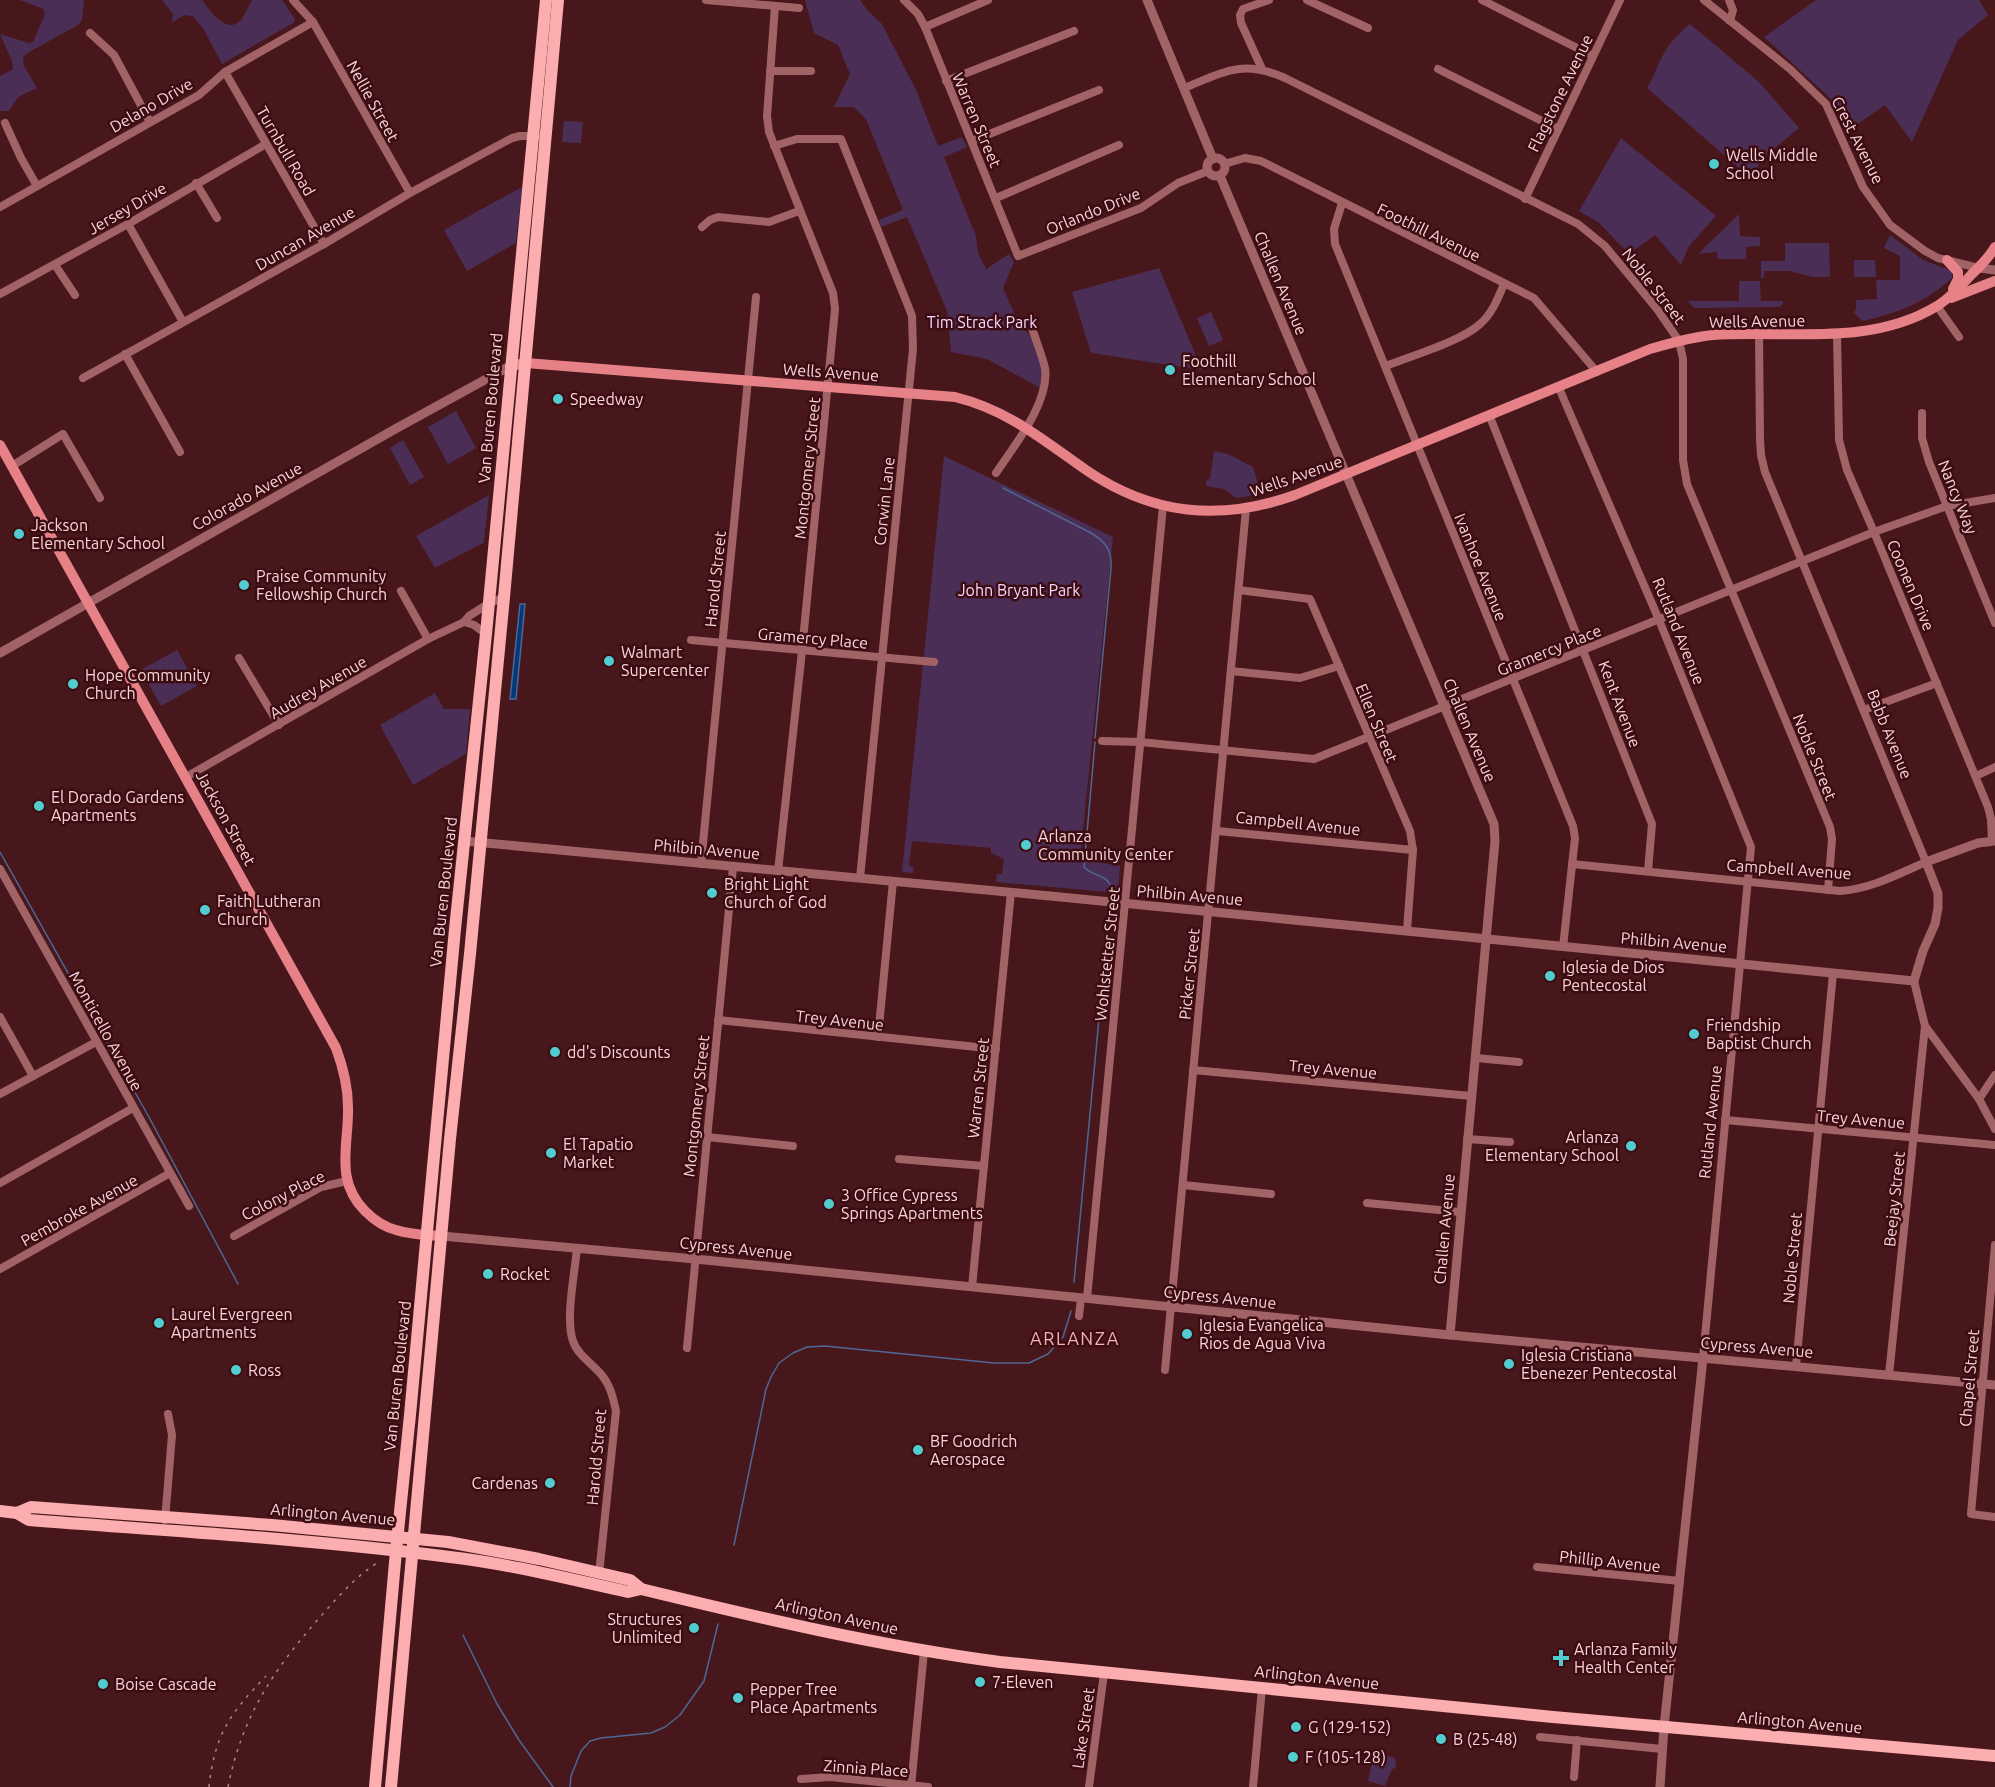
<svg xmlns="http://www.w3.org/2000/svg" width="1995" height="1787" font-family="Ubuntu,sans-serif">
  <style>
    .green { fill: #4b2e55 }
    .water { fill: #043979; stroke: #4d6895; stroke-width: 1.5 }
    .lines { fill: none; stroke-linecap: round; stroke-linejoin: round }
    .stream { stroke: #4d6895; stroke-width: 1.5 }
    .minor { stroke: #a26366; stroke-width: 8 }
    .tertiary { stroke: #a26366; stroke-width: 9 }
    .secondary { stroke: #e68287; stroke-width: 10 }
    .primary { stroke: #fbadaf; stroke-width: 12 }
    .rail { stroke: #ae8688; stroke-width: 1.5; stroke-dasharray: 3 6; stroke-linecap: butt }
    .poi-dot { fill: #52cdcf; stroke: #3d0c13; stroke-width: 2 }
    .labels { text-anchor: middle; stroke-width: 5; stroke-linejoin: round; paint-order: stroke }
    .street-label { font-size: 16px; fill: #f7d5d5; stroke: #3d0c13 }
    .poi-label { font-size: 16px; fill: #f7d5d5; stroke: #3d0c13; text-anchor: start }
    .park-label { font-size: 16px; fill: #f4d8ff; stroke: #3d0c13 }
    .neighbourhood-label { font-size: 18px; letter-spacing: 1.5px; fill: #f5b4b6; stroke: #3d0c13 }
  </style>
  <rect width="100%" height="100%" fill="#48171c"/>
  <g class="green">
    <polygon points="20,0 84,0 82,20 78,25 29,52 23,57 24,66 37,88 18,97 9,111 0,111 0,76 13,69 12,61 0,34 29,43 33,42 45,14 43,9"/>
    <path d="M162 0H202C209 9 226 35 240 21 245 16 248 6 252 0H282L295 19 293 23 222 64 204 30 193 16 185 15 172 22 173 14Z"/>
    <polygon points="805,0 860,0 867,10 882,24 916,90 938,146 962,137 967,147 944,157 976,236 978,253 986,269 1009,254 1014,262 1003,288 1018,322 1032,338 1041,358 1044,390 987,359 951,352 947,311 907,217 881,227 879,220 903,210 866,119 854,107 834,107 850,74 838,45 814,33"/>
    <polygon points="1816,0 1979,0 1988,15 1958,40 1912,142 1885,105 1846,132 1832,100 1764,37"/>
    <path d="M1690 24 1758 81 1799 128 1765 156 1756 169H1740L1647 88C1654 78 1656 67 1662 57 1669 43 1678 34 1690 24Z"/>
    <polygon points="564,121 583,122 581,143 562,142"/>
    <polygon points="1621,138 1716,216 1689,246 1681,265 1655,235 1629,254 1598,222 1579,211"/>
    <polygon points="522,187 516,243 467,271 444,230"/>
    <polygon points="1739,214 1740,236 1760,237 1760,246 1746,247 1746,259 1718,259 1717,252 1698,254"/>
    <path d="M1890 235 1923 260 1952 271V278C1927 302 1895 314 1862 321L1854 313 1856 309V300L1877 299 1876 280H1900V256L1884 248Z"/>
    <polygon points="1785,243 1829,243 1830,277 1813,277 1789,271 1764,271 1764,278 1761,278 1761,261 1785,261"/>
    <polygon points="1854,260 1875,260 1876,277 1854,277"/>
    <polygon points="1159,268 1202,370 1091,353 1072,292"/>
    <polygon points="1739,281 1760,281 1761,301 1783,301 1783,304 1779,307 1694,308 1688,301 1739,301"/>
    <polygon points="1211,312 1223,340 1209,346 1197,318"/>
    <polygon points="456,411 476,448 448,464 428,427"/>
    <polygon points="403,440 424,477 410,485 390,448"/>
    <polygon points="1214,451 1228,454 1253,467 1261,494 1236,498 1224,489 1206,486 1207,479 1210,479"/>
    <polygon points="944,456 1113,537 1080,859 1120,866 1118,893 996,882 997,874 1002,874 1004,859 991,853 991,848 912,841 909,865 914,868 913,873 902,872"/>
    <polygon points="489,495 484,541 485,542 435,568 416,536"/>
    <polygon points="177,650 197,686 161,706 141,670"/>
    <polygon points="435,693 444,709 470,709 466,754 413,785 380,725"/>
    <polygon points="1374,1753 1395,1758 1396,1768 1392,1769 1385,1786 1368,1781"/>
  </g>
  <polygon class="water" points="520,604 525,604 516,699 510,699"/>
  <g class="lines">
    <g class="stream">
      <path d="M1003 488 1091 533C1106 542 1112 550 1111 568L1095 738"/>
      <path d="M1095 742 1084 867C1094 878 1109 873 1112 891"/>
      <polyline points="0,852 150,1119 238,1284"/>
      <polyline points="1074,1282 1109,914"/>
      <polyline points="734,1545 766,1389 771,1377 779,1363 793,1353 807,1347 825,1346 994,1363 1029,1363 1048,1354 1063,1337 1071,1311"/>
      <polyline points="463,1635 497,1704 519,1740 553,1787"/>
      <polyline points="570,1787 571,1776 581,1751 590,1741 601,1738 651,1733 665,1727 680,1715 704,1681 718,1624"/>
    </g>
    <g class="minor">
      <polyline points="293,0 313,22 321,36 410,193"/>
      <polyline points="706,0 799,8"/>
      <polyline points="904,0 918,14 925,27 1018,256 1141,208 1178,183 1208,171"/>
      <polyline points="1307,0 1368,28"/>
      <polyline points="1482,0 1593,56"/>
      <polyline points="1704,0 1790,69 1826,104 1863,187 1890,225 1925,251 1938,258 1979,268"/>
      <polyline points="1729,0 1733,10 1730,21"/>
      <polyline points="775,6 767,116 769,132 833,293 835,309 802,651 778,871"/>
      <polyline points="925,27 988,0"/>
      <polyline points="90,33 114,55 150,122"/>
      <polyline points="1262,69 1241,23 1240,15 1243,9 1269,0"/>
      <polyline points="1438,69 1558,129"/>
      <polyline points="770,71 811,71"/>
      <polyline points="225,72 324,244"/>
      <polyline points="946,81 1074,31"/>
      <path d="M1184 88C1224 72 1242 59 1285 78L1578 224 1605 246 1657 309 1679 341 1683 359V460L1687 484 1830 827 1832 839 1828 890"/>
      <polyline points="5,123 21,158 37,186"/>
      <polyline points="972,141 1099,90"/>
      <polyline points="774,146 797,139 841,139 907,303 912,316 913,349 860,878"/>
      <polyline points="1224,164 1245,158 1261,161 1534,298 1597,372"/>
      <polyline points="196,183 217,218"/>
      <polyline points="996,198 1119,145"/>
      <polyline points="1525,199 1620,0"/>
      <polyline points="1342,203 1334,229 1335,244 1573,826 1575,838 1563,947"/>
      <polyline points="0,207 199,95 225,72 313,22"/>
      <polyline points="128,224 183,322"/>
      <polyline points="702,227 710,220 718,217 769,222 799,211"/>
      <polyline points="55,265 75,295"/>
      <polyline points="0,294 128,224 266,144"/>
      <polyline points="1937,306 1959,337"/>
      <polyline points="1837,334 1839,440 1847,470 1874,532 1988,807 1991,819 1992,841"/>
      <polyline points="125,354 180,452"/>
      <path d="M1386 366C1411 356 1462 341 1480 324 1492 314 1498 298 1504 284"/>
      <polyline points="83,378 324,244 410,193 512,138 520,136 537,136"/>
      <polyline points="1559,388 1659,620 1751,847 1703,1358"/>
      <polyline points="1922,413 1922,438 1929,462 1995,623"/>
      <polyline points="1490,417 1652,824 1648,871"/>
      <polyline points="12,466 63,434 100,498"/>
      <path d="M996 473C1014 446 1050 402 1045 368 1042 355 1036 341 1032 328"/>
      <polyline points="1239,590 1310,599 1410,831 1413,850 1407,930"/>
      <polyline points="401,591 428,639"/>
      <polyline points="464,622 474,625 486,634"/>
      <polyline points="691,640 934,662"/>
      <polyline points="239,658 279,725"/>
      <polyline points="1231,671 1300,678 1339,666"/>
      <polyline points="1864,710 1937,683"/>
      <polyline points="1102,741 1140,742 1314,759 1874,532 1947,506 1995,498"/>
      <polyline points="1976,776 1995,767"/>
      <polyline points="186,777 428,639 464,622 469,616 488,604 504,597"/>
      <polyline points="1217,831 1413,850"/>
      <polyline points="701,864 756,297"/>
      <path d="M1572 864 1840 891C1871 889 1898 874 1926 862L1765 472 1761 455 1760 440 1759 334"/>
      <polyline points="0,869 189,1206"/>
      <polyline points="1914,981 1925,1026 1979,1099 1995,1129"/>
      <polyline points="0,1017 33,1076"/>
      <polyline points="718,1020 996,1049"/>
      <polyline points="878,1037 893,881"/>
      <polyline points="1476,1058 1519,1062"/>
      <polyline points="1193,1070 1471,1096"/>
      <polyline points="0,1094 96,1042"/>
      <polyline points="1979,1099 1995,1075"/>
      <polyline points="1725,1120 1995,1145"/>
      <polyline points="707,1137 793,1146"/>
      <polyline points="1467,1139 1510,1142"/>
      <polyline points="899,1159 984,1166"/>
      <polyline points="0,1183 133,1108"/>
      <polyline points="1183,1185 1271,1194"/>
      <polyline points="1367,1203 1460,1212"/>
      <polyline points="234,1236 321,1187 347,1181"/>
      <polyline points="1995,1245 1971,1514 1995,1517"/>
      <path d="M577 1248C575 1272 565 1319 573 1341 577 1354 591 1363 600 1373 610 1384 613 1397 616 1411L599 1574"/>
      <polyline points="0,1269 170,1173"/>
      <polyline points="972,1287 1011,892"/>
      <polyline points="1087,1298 1163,506"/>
      <polyline points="1079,1316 1081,1298"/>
      <polyline points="687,1348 733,867"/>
      <polyline points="1796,1366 1833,973"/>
      <polyline points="1165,1370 1246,509"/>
      <polyline points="1889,1375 1925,1026"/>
      <polyline points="165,1520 172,1435 168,1414"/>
      <polyline points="1537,1567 1680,1581"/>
      <polyline points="1540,1737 1662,1749"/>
      <polyline points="1574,1777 1577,1740"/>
      <polyline points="801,1779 830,1777 928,1787"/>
      <polyline points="911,1787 924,1651"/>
      <polyline points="1089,1787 1104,1673"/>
      <polyline points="1253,1787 1262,1688"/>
    </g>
    <g class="tertiary">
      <polyline points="1147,0 1213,159"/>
      <circle cx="1216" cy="167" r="9"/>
      <polyline points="1220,176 1494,824 1495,841 1450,1335"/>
      <polyline points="1979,268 1995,270"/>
      <polyline points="0,653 397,428 510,366"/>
      <polyline points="464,841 1050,896 1914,981 1923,951 1935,924 1938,908 1938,893 1926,862 1978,843 1995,841"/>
      <polyline points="442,1236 695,1259 1450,1335 1995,1385"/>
      <polyline points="1660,1787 1664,1727 1703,1358"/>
    </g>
    <g class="secondary">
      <polyline points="1947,260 1958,272 1958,279 1953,289"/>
      <polyline points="1951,298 1995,281"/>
      <path d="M510 366 526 363 955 397C1008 410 1043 440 1086 470 1152 515 1220 522 1295 495L1650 349C1671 343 1691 337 1713 335 1788 330 1870 347 1937 306 1950 298 1961 286 1971 275 1980 266 1989 258 1995 247"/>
      <path d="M0 445 336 1048C343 1067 348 1087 348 1107 349 1145 334 1180 365 1211 374 1220 384 1227 396 1230 411 1235 427 1235 442 1236"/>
    </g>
    <g class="primary">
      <path d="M0 1511 17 1513 31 1507 272 1525 448 1542 539 1559 630 1580 641 1589C760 1618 879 1646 1000 1662L1553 1717 1995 1756"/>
      <path d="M17 1513 29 1520C169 1531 310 1539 450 1557 510 1564 569 1579 628 1592L641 1589"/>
      <polyline points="375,1787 396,1551 410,1415 455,929 486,634 546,0"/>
      <polyline points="391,1787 450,1139 470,954 504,597 558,0"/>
    </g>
    <g class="rail">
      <path d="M209 1787C215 1733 230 1714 266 1676"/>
      <path d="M228 1787C242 1716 274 1669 321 1616 338 1597 355 1577 377 1563"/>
    </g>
  </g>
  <g class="poi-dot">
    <circle cx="1714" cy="164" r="6"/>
    <circle cx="1170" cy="370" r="6"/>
    <circle cx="558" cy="399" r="6"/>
    <circle cx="19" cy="534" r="6"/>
    <circle cx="244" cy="585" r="6"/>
    <circle cx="609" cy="661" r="6"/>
    <circle cx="73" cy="684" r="6"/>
    <circle cx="39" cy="806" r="6"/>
    <circle cx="1026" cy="845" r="6"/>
    <circle cx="712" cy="893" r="6"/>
    <circle cx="205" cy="910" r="6"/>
    <circle cx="1550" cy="976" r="6"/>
    <circle cx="1694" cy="1034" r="6"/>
    <circle cx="555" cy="1052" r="6"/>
    <circle cx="1631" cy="1146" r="6"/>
    <circle cx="551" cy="1153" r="6"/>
    <circle cx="829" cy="1204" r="6"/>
    <circle cx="488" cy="1274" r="6"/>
    <circle cx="159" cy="1323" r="6"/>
    <circle cx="1187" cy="1334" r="6"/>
    <circle cx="1509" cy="1364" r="6"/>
    <circle cx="236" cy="1370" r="6"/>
    <circle cx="918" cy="1450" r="6"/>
    <circle cx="550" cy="1483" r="6"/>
    <circle cx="694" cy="1628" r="6"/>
    <path d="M1558 1649h6v6h6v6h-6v6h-6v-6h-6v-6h6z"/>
    <circle cx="980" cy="1682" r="6"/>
    <circle cx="103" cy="1684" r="6"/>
    <circle cx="738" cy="1698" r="6"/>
    <circle cx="1296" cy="1727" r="6"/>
    <circle cx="1441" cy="1739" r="6"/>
    <circle cx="1293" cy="1757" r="6"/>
  </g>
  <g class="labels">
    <g class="street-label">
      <text transform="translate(1560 93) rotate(-64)" y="6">Flagstone Avenue</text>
      <text transform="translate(373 101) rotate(61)" y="6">Nellie Street</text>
      <text transform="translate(151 105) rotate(-30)" y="6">Delano Drive</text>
      <text transform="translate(977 120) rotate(67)" y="6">Warren Street</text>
      <text transform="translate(1858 140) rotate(63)" y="6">Crest Avenue</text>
      <text transform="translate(286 151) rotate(60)" y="6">Turnbull Road</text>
      <text transform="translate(127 208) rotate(-30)" y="6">Jersey Drive</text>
      <text transform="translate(1093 211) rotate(-22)" y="6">Orlando Drive</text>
      <text transform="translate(1429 232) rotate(26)" y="6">Foothill Avenue</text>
      <text transform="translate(305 238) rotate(-30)" y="6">Duncan Avenue</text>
      <text transform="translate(1281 283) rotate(67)" y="6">Challen Avenue</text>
      <text transform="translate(1654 286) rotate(52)" y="6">Noble Street</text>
      <text transform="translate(1757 321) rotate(-1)" y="6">Wells Avenue</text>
      <text transform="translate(831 372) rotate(4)" y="6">Wells Avenue</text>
      <text transform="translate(490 408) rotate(-85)" y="6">Van Buren Boulevard</text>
      <text transform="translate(807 468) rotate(-84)" y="6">Montgomery Street</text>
      <text transform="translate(1296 476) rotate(-19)" y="6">Wells Avenue</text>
      <text transform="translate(247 496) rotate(-29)" y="6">Colorado Avenue</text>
      <text transform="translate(1958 497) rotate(68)" y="6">Nancy Way</text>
      <text transform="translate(884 501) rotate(-84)" y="6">Corwin Lane</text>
      <text transform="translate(1481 567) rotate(68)" y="6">Ivanhoe Avenue</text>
      <text transform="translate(715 579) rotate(-84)" y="6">Harold Street</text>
      <text transform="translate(1911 585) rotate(67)" y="6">Coonen Drive</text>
      <text transform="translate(1679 631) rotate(68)" y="6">Rutland Avenue</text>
      <text transform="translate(813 638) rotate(5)" y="6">Gramercy Place</text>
      <text transform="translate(1549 650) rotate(-22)" y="6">Gramercy Place</text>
      <text transform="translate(318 687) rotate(-30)" y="6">Audrey Avenue</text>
      <text transform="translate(1620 704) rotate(69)" y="6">Kent Avenue</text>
      <text transform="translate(1377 723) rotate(67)" y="6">Ellen Street</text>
      <text transform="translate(1470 730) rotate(67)" y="6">Challen Avenue</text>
      <text transform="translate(1890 734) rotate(68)" y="6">Babb Avenue</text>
      <text transform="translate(1815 757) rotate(68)" y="6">Noble Street</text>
      <text transform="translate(226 818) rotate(61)" y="6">Jackson Street</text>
      <text transform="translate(1298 823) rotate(6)" y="6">Campbell Avenue</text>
      <text transform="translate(707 849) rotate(5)" y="6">Philbin Avenue</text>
      <text transform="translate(1789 869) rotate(4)" y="6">Campbell Avenue</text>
      <text transform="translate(443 892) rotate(-84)" y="6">Van Buren Boulevard</text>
      <text transform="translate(1190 895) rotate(5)" y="6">Philbin Avenue</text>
      <text transform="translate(1674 942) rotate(5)" y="6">Philbin Avenue</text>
      <text transform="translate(1107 954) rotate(-84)" y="6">Wohlstetter Street</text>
      <text transform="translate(1189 974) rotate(-84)" y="6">Picker Street</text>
      <text transform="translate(840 1020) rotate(6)" y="6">Trey Avenue</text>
      <text transform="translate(106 1031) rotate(61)" y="6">Monticello Avenue</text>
      <text transform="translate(1333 1069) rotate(5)" y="6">Trey Avenue</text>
      <text transform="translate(978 1088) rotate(-84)" y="6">Warren Street</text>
      <text transform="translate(696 1106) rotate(-84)" y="6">Montgomery Street</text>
      <text transform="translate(1861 1119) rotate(5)" y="6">Trey Avenue</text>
      <text transform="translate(1710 1122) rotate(-84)" y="6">Rutland Avenue</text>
      <text transform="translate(283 1195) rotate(-27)" y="6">Colony Place</text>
      <text transform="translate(1894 1199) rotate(-84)" y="6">Beejay Street</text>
      <text transform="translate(79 1210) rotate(-29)" y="6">Pembroke Avenue</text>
      <text transform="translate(1444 1229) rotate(-85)" y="6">Challen Avenue</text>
      <text transform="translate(736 1248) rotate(6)" y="6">Cypress Avenue</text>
      <text transform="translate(1792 1258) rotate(-85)" y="6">Noble Street</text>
      <text transform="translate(1220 1297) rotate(6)" y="6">Cypress Avenue</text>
      <text transform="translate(1757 1347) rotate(5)" y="6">Cypress Avenue</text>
      <text transform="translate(397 1376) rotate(-84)" y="6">Van Buren Boulevard</text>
      <text transform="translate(1969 1378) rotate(-85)" y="6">Chapel Street</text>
      <text transform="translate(596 1457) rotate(-85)" y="6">Harold Street</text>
      <text transform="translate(333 1514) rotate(5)" y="6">Arlington Avenue</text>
      <text transform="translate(1610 1561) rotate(6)" y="6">Phillip Avenue</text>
      <text transform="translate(837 1616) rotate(12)" y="6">Arlington Avenue</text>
      <text transform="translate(1317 1677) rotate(6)" y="6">Arlington Avenue</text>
      <text transform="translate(1800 1722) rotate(5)" y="6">Arlington Avenue</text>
      <text transform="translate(1083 1728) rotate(-82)" y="6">Lake Street</text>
      <text transform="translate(866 1768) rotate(4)" y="6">Zinnia Place</text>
    </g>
    <g class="poi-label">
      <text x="1726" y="161">Wells Middle<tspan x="1726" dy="18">School</tspan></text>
      <text x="1182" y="367">Foothill<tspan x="1182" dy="18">Elementary School</tspan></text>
      <text x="570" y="405">Speedway</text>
      <text x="31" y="531">Jackson<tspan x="31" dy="18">Elementary School</tspan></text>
      <text x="256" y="582">Praise Community<tspan x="256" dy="18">Fellowship Church</tspan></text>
      <text x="621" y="658">Walmart<tspan x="621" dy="18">Supercenter</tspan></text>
      <text x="85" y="681">Hope Community<tspan x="85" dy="18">Church</tspan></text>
      <text x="51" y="803">El Dorado Gardens<tspan x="51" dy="18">Apartments</tspan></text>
      <text x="1038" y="842">Arlanza<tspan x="1038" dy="18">Community Center</tspan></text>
      <text x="724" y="890">Bright Light<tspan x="724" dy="18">Church of God</tspan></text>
      <text x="217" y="907">Faith Lutheran<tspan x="217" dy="18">Church</tspan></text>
      <text x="1562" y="973">Iglesia de Dios<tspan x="1562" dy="18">Pentecostal</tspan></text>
      <text x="1706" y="1031">Friendship<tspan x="1706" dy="18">Baptist Church</tspan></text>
      <text x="567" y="1058">dd's Discounts</text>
      <text x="1619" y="1143" text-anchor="end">Arlanza<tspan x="1619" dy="18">Elementary School</tspan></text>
      <text x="563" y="1150">El Tapatio<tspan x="563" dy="18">Market</tspan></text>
      <text x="841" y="1201">3 Office Cypress<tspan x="841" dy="18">Springs Apartments</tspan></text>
      <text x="500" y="1280">Rocket</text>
      <text x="171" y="1320">Laurel Evergreen<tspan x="171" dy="18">Apartments</tspan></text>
      <text x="1199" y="1331">Iglesia Evangelica<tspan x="1199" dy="18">Rios de Agua Viva</tspan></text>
      <text x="1521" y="1361">Iglesia Cristiana<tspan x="1521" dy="18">Ebenezer Pentecostal</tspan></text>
      <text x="248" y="1376">Ross</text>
      <text x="930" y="1447">BF Goodrich<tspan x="930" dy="18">Aerospace</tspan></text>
      <text x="538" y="1489" text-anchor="end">Cardenas</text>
      <text x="682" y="1625" text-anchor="end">Structures<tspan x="682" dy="18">Unlimited</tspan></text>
      <text x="1574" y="1655">Arlanza Family<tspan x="1574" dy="18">Health Center</tspan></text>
      <text x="992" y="1688">7-Eleven</text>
      <text x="115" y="1690">Boise Cascade</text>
      <text x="750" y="1695">Pepper Tree<tspan x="750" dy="18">Place Apartments</tspan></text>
      <text x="1308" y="1733">G (129-152)</text>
      <text x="1453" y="1745">B (25-48)</text>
      <text x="1305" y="1763">F (105-128)</text>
    </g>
    <g class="park-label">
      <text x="982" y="328">Tim Strack Park</text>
      <text x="1019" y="596">John Bryant Park</text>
    </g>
    <g class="neighbourhood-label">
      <text x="1075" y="1345">ARLANZA</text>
    </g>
  </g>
</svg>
